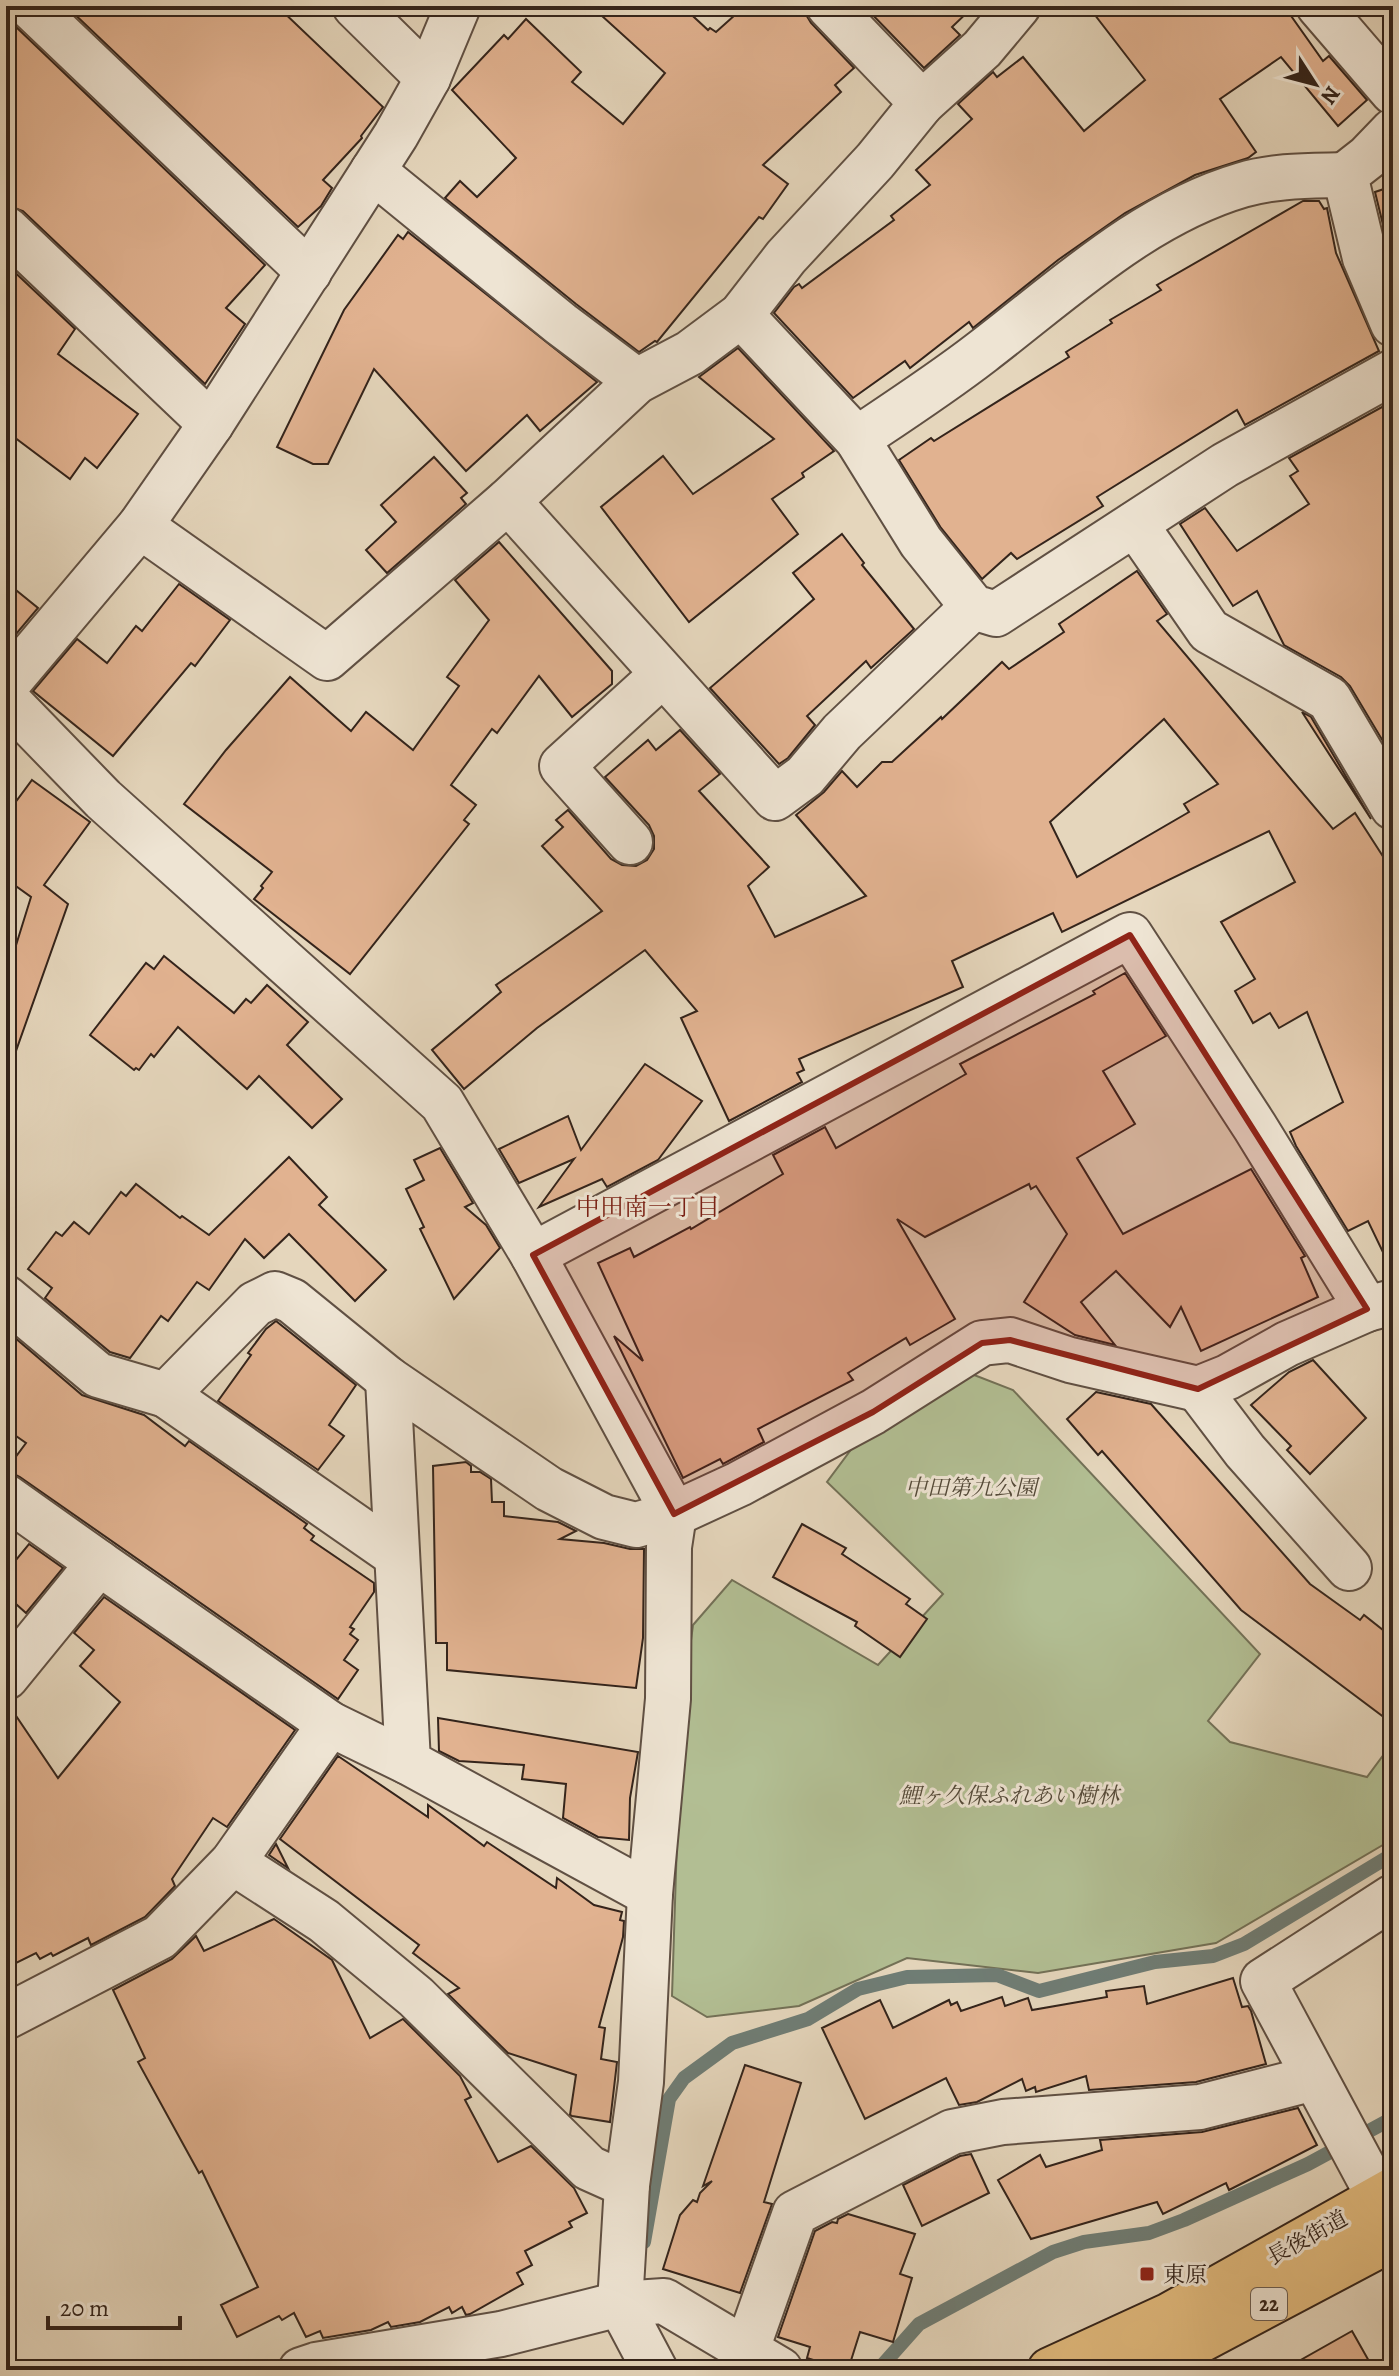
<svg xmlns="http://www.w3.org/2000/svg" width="1399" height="2376" font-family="Alegreya,'Noto Serif JP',serif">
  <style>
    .green { fill: #b2be93; stroke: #737157; stroke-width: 2 }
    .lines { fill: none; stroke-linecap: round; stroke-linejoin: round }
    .stream { stroke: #6f7d75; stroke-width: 14 }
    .building { fill: #e1b290; stroke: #34241b; stroke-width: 2; fill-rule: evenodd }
    .minor-casing { stroke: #605043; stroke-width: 48 }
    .major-casing { stroke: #34241b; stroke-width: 48 }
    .minor { stroke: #eee4d3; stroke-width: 44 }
    .major { stroke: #e2bb7e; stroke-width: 44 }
    .marked { fill: #8f2418; fill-opacity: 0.2; stroke: #8f2418; stroke-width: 6; stroke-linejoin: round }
    .poi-dot { fill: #8f2418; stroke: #eee4d3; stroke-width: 3 }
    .labels { text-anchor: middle; stroke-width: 6; stroke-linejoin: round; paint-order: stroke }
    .shield { fill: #eee4d3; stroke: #6c5e52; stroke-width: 2 }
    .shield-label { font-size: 20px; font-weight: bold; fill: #34241b }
    .park-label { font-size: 22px; font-style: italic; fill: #544a39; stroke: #eee4d3 }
    .street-label { font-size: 22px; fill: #34241b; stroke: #eee4d3 }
    .poi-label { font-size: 22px; fill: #34241b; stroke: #eee4d3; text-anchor: start }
    .neighbourhood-label { font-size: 24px; fill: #7a1f14; stroke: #eee4d3 }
  </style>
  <rect width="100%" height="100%" fill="#e5d6bc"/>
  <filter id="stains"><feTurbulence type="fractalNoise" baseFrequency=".0025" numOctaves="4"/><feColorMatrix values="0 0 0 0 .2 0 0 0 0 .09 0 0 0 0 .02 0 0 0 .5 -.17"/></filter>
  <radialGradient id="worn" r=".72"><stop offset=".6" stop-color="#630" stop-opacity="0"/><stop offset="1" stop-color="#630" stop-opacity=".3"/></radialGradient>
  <polygon class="green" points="969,1373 1013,1390 1260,1654 1208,1721 1230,1742 1367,1777 1393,1742 1393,1839 1216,1943 1038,1973 907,1958 799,2006 707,2017 672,1996 681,1716 693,1625 732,1580 878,1665 943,1594 827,1482 853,1447"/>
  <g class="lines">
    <g class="stream">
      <polyline points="644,2242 669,2099 684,2078 732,2043 808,2019 858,1989 907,1977 997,1975 1039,1991 1155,1962 1213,1956 1244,1944 1393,1854"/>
      <polyline points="879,2369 919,2324 1053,2252 1084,2242 1149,2233 1184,2220 1308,2164 1393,2118"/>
    </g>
  </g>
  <g class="building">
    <polygon points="66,6 277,6 383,107 361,136 362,138 323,180 332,188 321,206 298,227"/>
    <polygon points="591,6 682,6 708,30 710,28 716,32 745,6 805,6 805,13 811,23 854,68 835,85 841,92 763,165 788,184 763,219 759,217 657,342 655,341 639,352 576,304 445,198 460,181 477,197 516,158 452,90 504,35 508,39 526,19 581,72 572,82 623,124 665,73"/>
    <polygon points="864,6 974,6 952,27 960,35 924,68"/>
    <polygon points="1088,6 1284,6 1323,61 1329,56 1367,100 1338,126 1281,57 1220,99 1256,152 1248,158 1195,175 1125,213 1058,260 973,328 969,322 910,368 905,361 853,398 774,313 794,287 799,284 802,288 894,220 891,216 930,185 916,170 972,119 958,104 993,72 997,77 1023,57 1084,131 1145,80"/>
    <polygon points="6,13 13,24 265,265 226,308 245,324 205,384 23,211 6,205"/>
    <polygon points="1393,186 1393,235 1386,237 1375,192"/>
    <polygon points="1303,201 1319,201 1324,209 1327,208 1336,253 1379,351 1245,425 1237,410 1097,497 1103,506 1017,559 1011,553 982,579 941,528 899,460 931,438 934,441 1069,357 1066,352 1112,323 1110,320 1161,290 1157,285"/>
    <polygon points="408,232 597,382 540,431 527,415 466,471 374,369 328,464 313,464 277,447 344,310 398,235 403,239"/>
    <polygon points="6,264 75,329 58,354 138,414 97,468 85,458 70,479 6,431"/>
    <polygon points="738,348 834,451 802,473 804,477 772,499 798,534 689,622 601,507 663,456 693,494 774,439 699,377"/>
    <polygon points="1393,401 1393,758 1350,686 1341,677 1284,645 1257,591 1233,606 1180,524 1205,508 1237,551 1309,504 1290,476 1298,471 1289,458"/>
    <polygon points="434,457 467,493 461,498 466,504 387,573 366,550 396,522 381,505"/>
    <polygon points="842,534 864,563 862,565 914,629 871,668 866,661 807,716 815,725 788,758 779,764 710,688 814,599 793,573"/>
    <polygon points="499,542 612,671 612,684 572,717 539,676 497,733 492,729 451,785 476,805 464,820 469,824 350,974 254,899 263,888 261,886 272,872 184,804 226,750 290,677 351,731 366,712 413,750 459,686 447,677 489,620 455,580"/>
    <path d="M1137 571 1167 614 1157 621 1333 829 1355 813 1393 872V1273L1368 1221 1348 1231 1296 1146 1290 1132 1343 1102 1307 1012 1279 1028 1270 1013 1253 1023 1235 991 1255 979 1221 922 1295 882 1269 831 1062 932 1053 913 952 961 963 987 799 1059 804 1070 797 1073 802 1082 729 1121 681 1018 697 1011 645 950 537 1028 464 1089 432 1050 501 992 496 985 602 911 542 846 563 827 556 820 568 810 611 859 622 865 636 866 647 860 654 849V836L649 825 605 777 648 740 656 750 680 730 720 774 699 791 769 867 748 886 775 937 866 896 796 815 824 792 842 771 857 787 882 762H892L941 717 942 719 1002 662 1009 669 1064 632 1059 624ZM1164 719 1218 784 1184 804 1189 812 1077 877 1050 822Z"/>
    <polygon points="6,582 38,608 6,646"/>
    <polygon points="179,584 230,620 195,666 191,663 113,756 33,691 77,639 107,663 136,626 142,631"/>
    <polygon points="1302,712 1311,717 1371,819"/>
    <polygon points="32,780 90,822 44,885 68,904 11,1065 6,1064 6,952 13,955 31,897 6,879 6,815"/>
    <polygon points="164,956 234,1013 246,999 251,1003 267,985 308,1022 287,1045 342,1099 312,1128 259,1076 247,1089 178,1027 154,1057 151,1054 139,1070 136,1068 134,1070 90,1035 146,963 154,969"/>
    <polygon points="1125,973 1166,1036 1103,1071 1135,1124 1077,1158 1123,1234 1251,1169 1305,1256 1301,1258 1318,1297 1201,1351 1181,1307 1170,1327 1116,1271 1081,1302 1115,1345 1075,1335 1024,1302 1067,1234 1036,1186 1031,1189 1029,1184 925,1237 897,1219 955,1319 910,1345 906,1338 848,1373 853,1380 758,1429 764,1442 723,1464 720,1459 683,1478 614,1336 643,1361 598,1263 630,1248 634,1257 690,1227 691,1229 783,1174 773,1155 825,1127 836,1148 966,1074 960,1064 1095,994 1093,991"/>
    <polygon points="645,1064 702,1101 658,1160 607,1187 602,1179 539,1207 574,1159 519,1183 499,1149 568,1116 581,1150"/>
    <polygon points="440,1148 473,1203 465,1207 486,1225 500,1248 454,1299 420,1229 424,1227 406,1189 424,1180 414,1160"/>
    <polygon points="289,1157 327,1197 319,1205 386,1270 355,1301 289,1234 264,1258 245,1239 209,1290 197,1282 168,1321 161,1316 130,1358 110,1352 45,1298 52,1288 28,1269 56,1232 62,1236 74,1222 89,1234 121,1192 126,1196 136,1184 180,1218 182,1216 209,1235"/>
    <polygon points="276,1321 356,1385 329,1425 344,1436 318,1470 218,1401 251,1355 248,1353 266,1329"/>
    <polygon points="14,1337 82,1395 144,1415 185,1446 189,1441 307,1524 304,1528 314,1536 311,1540 374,1583 374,1592 350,1627 354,1629 350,1634 358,1640 344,1660 358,1670 338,1699 20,1477 6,1470 26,1443 6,1429 6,1347"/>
    <polygon points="1313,1360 1366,1418 1310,1474 1287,1450 1291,1446 1251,1405 1289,1372"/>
    <polygon points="1096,1392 1151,1404 1310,1584 1360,1620 1364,1615 1393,1638 1393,1724 1241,1610 1102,1451 1098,1455 1067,1419"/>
    <polygon points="466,1462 471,1466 471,1472 480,1472 491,1479 492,1502 504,1502 504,1516 558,1522 576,1531 560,1539 604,1543 630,1549 644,1549 643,1638 636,1688 447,1670 447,1643 436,1643 433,1466"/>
    <polygon points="802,1524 846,1548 842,1554 910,1599 906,1604 927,1619 900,1657 855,1626 857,1622 773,1577"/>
    <polygon points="29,1544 63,1568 26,1613 6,1595 6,1572"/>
    <polygon points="104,1597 295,1730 227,1827 213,1818 172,1879 175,1886 145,1917 91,1945 88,1938 53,1956 51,1953 40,1959 36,1953 6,1968 6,1701 58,1778 120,1702 80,1666 94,1650 74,1633"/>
    <polygon points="438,1718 638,1752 630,1798 629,1840 598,1837 563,1818 566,1784 522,1779 524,1765 459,1761 439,1751"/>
    <polygon points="338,1756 428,1817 428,1805 484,1846 487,1842 556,1888 557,1878 594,1905 622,1912 620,1920 624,1921 623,1937 599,2027 605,2028 601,2059 617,2062 610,2122 572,2116 570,2115 576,2075 508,2053 448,1994 459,1988 413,1953 419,1945 280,1839"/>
    <polygon points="276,1844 288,1868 269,1855"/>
    <polygon points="274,1919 332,1960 370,2038 403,2019 460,2076 471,2097 465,2100 498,2162 531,2146 574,2188 587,2213 569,2222 572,2227 525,2251 532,2265 517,2273 523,2284 470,2314 466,2315 462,2307 452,2313 449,2307 420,2322 391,2327 388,2322 371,2330 323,2338 320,2331 306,2337 294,2313 282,2320 279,2316 237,2337 221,2305 258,2287 202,2171 199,2173 138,2062 145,2058 113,1990 172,1959 196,1936 204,1951"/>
    <polygon points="1233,1978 1242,2007 1248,2006 1251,2011 1266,2064 1196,2082 1089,2090 1086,2076 1036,2092 1035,2087 1026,2091 1022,2079 977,2102 959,2105 946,2078 865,2119 822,2028 880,2000 893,2028 949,2000 951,2005 957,2002 961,2011 1002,1997 1005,2006 1028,1998 1032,2010 1107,1997 1106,1991 1144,1986 1147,2004"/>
    <polygon points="745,2065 801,2083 764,2202 772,2204 740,2293 663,2269 680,2215 693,2200 697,2202 700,2193 712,2181 703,2186"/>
    <polygon points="1298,2108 1317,2145 1229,2190 1226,2183 1163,2214 1157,2202 1031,2239 998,2180 1040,2155 1046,2167 1102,2150 1100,2140 1202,2132"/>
    <polygon points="971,2154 989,2193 922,2226 903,2185 960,2156"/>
    <polygon points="848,2214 915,2234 900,2274 912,2278 893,2342 860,2332 848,2370 845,2370 807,2358 810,2347 778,2337 815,2231 832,2222 837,2223 838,2219"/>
    <polygon points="1352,2331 1374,2370 1283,2370"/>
  </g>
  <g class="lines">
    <defs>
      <g id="minor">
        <polyline points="30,6 309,272"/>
        <polyline points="355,6 428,78"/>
        <polyline points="829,6 922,103"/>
        <polyline points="1319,6 1393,92"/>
        <polyline points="1393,131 1368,157 1345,175 1365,258 1393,324"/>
        <polyline points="373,171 561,324 637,381"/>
        <polyline points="6,229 211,424"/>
        <polyline points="741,315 857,439 921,542 973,607 996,614 1225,465 1393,372"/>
        <path d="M857 439C899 411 942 383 982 352 1062 291 1143 214 1242 185 1275 175 1311 176 1345 175"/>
        <polyline points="508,501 775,798 805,776 842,732 973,607"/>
        <polyline points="1135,524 1209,631 1329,699 1393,807"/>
        <polyline points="140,526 327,658 508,501 637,381 690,353 741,315 786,257 875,161 922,103 982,49 1018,6"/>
        <polyline points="6,685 140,526 211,424 396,135 428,78 458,6"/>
        <polyline points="6,699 103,799 442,1103 533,1255 674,1514 669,1547 668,1699 650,1894 641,2082 627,2185 620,2304 655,2370"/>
        <polyline points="630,842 562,766 662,675"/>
        <polyline points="533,1255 1130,935 1255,1127 1367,1309"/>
        <polyline points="6,1298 98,1375 166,1395 255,1304 275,1294 292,1301 388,1379"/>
        <polyline points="1198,1389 1245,1451 1349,1568"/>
        <polyline points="166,1395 396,1555"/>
        <polyline points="6,1497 99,1563"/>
        <polyline points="6,1677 99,1563 330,1724 408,1762"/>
        <polyline points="233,1862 324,1921 416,1997 589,2168 627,2185"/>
        <polyline points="650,1894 408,1762 388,1379 549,1489 604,1517 636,1525 674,1514 739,1484 873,1412 982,1343 1010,1340 1070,1360 1198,1389 1228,1377 1287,1344 1367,1309 1393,1302"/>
        <polyline points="1393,1897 1263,1981 1393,2223"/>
        <polyline points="6,2017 160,1937 233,1862 330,1724"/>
        <polyline points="747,2349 795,2213 952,2132 1003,2122 1200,2107 1314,2078"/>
        <polyline points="301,2370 316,2365 501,2334 620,2304 664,2301 780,2370"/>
      </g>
      <g id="major">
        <polyline points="1050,2370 1170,2315 1393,2190"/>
        <polyline points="1144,2370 1393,2238"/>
      </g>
    </defs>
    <use href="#minor" class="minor-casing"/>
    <use href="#major" class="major-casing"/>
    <use href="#minor" class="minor"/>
    <use href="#major" class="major"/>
  </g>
  <path class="marked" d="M1130 935 1367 1309 1198 1389 1010 1340 982 1343 873 1412 674 1514 533 1255Z"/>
  <rect class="poi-dot" x="1139" y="2266" width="16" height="16" rx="4"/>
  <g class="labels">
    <rect class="shield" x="1251" y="2288" width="36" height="32" rx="6"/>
    <g class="shield-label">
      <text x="1269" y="2311">22</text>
    </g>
    <g class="park-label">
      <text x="971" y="1495">中田第九公園</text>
      <text x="1009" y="1803">鯉ヶ久保ふれあい樹林</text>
    </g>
    <g class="street-label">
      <text transform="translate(1307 2237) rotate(-29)" y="8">長後街道</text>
    </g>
    <g class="poi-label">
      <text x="1163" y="2282">東原</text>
    </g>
    <g class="neighbourhood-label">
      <text x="648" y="1215">中田南一丁目</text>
    </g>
  </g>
  <rect width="1399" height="2376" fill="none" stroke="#e5d6bc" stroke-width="32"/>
  <rect x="8" y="8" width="1383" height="2360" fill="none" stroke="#34241b" stroke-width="4"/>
  <rect x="16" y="16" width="1367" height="2344" fill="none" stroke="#34241b" stroke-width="2"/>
  <g transform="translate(1315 84) rotate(126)" stroke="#eee4d3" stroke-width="6" paint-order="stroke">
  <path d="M0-6L14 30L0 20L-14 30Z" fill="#34241b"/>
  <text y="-12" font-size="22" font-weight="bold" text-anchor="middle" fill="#34241b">N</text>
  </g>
  <path d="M48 2316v12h132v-12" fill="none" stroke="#34241b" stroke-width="4"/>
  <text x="60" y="2316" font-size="24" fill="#34241b" stroke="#eee4d3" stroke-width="6" paint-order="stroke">20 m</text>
  <rect width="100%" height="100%" filter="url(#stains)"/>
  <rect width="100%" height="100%" fill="url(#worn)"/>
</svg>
